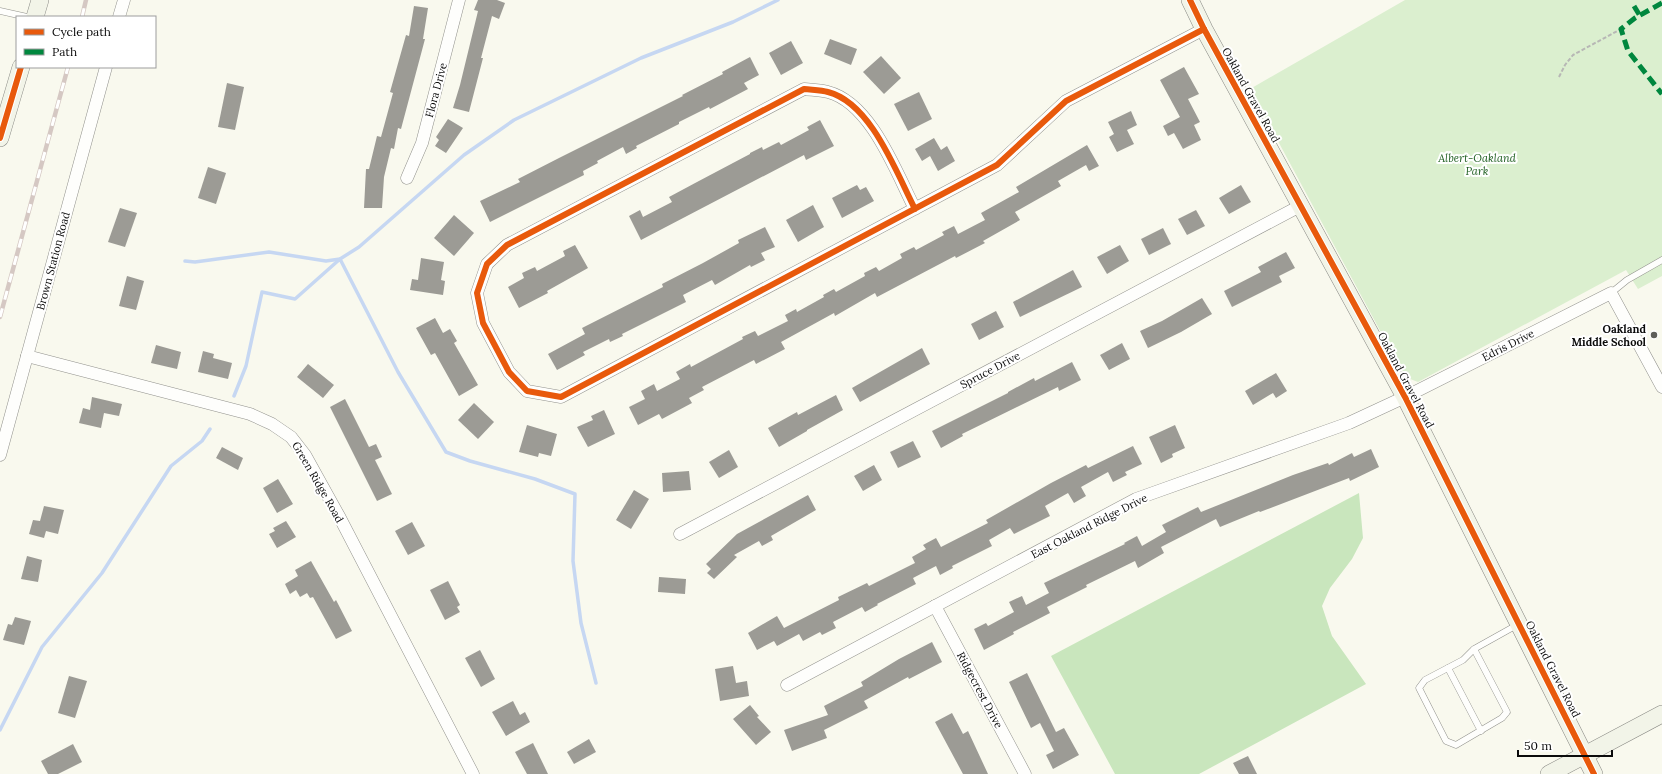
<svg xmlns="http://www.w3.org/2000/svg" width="1662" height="774" font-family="Lora,serif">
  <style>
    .green { fill: #dbefcf }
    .forest { fill: #c9e6bd }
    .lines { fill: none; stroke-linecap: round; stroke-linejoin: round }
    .stream { stroke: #c6d7f2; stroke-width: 3.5 }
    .building { fill: #9c9b95 }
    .lane-casing { stroke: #92928d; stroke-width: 7 }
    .street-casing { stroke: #92928d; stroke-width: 13 }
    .secondary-casing { stroke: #898984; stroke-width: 18 }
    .path { stroke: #b7b7b5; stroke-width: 2; stroke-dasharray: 4 2; stroke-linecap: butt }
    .lane { stroke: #fefefc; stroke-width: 6 }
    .street { stroke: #fefefc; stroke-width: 12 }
    .secondary { stroke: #f2f4e8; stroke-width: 17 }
    .rail-casing { stroke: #d5c8c3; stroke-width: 4.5 }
    .rail { stroke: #fff; stroke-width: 3; stroke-dasharray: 9; stroke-linecap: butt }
    .quiet { stroke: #00873e; stroke-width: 5; stroke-dasharray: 10 5; stroke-linecap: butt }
    .cycleway-casing { stroke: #fff; stroke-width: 8 }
    .cycleway { stroke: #e8590c; stroke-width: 6 }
    .poi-dot { fill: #5e5e5a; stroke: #fff; stroke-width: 1.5 }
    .labels { text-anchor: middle; stroke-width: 4; stroke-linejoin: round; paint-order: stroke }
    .street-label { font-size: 11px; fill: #0b0b0b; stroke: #fff }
    .park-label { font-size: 11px; font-style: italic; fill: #1f5f21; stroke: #fff }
    .poi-label { font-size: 11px; font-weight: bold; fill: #0b0b0b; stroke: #fff; text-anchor: end }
  </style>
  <rect width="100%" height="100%" fill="#f9f9ee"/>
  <polygon class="green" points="1405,0 1662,0 1662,276 1638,289 1626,270 1418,382 1405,377 1250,89"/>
  <polygon class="forest" points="1359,493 1363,538 1352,559 1330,588 1322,606 1332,636 1366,684 1199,774 1115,774 1051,656"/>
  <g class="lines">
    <g class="stream">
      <polyline points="185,261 195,262 269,252 326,261 340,259 359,247 464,155 514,120 641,58 733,22 778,0"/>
      <polyline points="234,396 246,366 262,292 295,299 340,259 398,372 446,452 470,461 535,479 575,494 573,561 581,623 596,683"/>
      <polyline points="0,730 42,647 102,573 171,466 202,441 210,429"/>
    </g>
  </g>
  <g class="building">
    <polygon points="478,0 497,0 505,3 499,19 492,16 481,58 483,58 469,112 453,108 460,85 478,11 474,10"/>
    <polygon points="414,6 428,8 423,39 425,39 401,129 398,128 394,149 391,148 384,177 382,208 364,208 366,169 369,169 377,136 381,137 393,93 390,92 406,35 409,36"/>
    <polygon points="830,39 857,49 851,65 824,54"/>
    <polygon points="791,41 803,63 781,75 769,53"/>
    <polygon points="881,56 901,78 884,94 863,72"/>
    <polygon points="750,57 759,75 744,83 748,89 710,109 709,107 679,122 679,124 636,146 637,148 626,154 623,147 597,161 598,163 583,171 584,175 490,222 480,201 520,182 518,179 559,158 683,96 682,95 723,74 722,72"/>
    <polygon points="1184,67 1199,94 1188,99 1200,122 1194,125 1201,140 1183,149 1174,133 1168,136 1163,126 1180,117 1160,80"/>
    <polygon points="227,83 244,87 235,130 218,127"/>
    <polygon points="919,92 932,119 908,131 894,104"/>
    <polygon points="1131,111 1137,125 1127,130 1134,144 1117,152 1109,137 1114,134 1108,122"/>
    <polygon points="448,119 463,128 446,153 435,146 439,140 436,137"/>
    <polygon points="820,120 834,146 806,160 804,155 641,240 629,216 640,210 643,217 672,202 669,197 697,182 750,154 750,153 762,147 763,150 779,142 781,145 809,130 807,127"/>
    <polygon points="934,138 941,150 947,146 955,161 938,171 930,156 922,161 915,149"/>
    <polygon points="1087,145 1099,166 1089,171 1086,165 1058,181 1061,186 1015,212 1020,220 983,241 985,243 956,258 955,256 877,297 875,293 835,316 834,313 781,342 785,349 756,364 754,360 702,387 704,390 689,398 692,403 662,419 659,414 638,425 629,407 645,399 641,391 654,384 657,391 680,379 676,372 690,364 691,367 743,339 742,337 755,331 758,336 788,321 785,315 796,309 797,312 824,297 823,295 834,289 836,292 865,276 864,273 876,267 879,271 902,258 900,254 914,247 916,250 944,235 942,232 954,226 958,234 985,220 981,213 1019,192 1016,187"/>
    <polygon points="208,167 226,173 216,204 198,198"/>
    <polygon points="857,185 860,190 866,187 874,201 842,218 832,198"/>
    <polygon points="1241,185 1251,202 1229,214 1219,198"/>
    <polygon points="813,205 824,227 798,242 786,220"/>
    <polygon points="120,208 137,213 125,247 108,242"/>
    <polygon points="1196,210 1205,226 1187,235 1178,219"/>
    <polygon points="454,215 474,233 454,256 434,238"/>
    <polygon points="765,227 775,247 761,253 765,260 751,267 750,265 715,285 712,280 683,295 686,302 622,334 623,336 610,342 609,339 583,352 585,355 557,370 548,354 585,334 582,328 663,287 662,284 703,263 739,243 738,240"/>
    <polygon points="1163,228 1171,244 1149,255 1141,239"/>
    <polygon points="575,245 588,268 547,291 548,293 519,308 508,287 524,278 522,273 535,267 537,271 565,256 563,251"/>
    <polygon points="1120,245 1129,261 1107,274 1097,257"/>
    <polygon points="1286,252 1295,268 1279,276 1282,282 1232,307 1224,291 1261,272 1258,267"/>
    <polygon points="421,258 444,262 441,280 445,281 443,295 410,290 412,279 418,280"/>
    <polygon points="1073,270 1082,287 1020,317 1013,302"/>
    <polygon points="127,276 144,281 136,310 119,306"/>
    <polygon points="1202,298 1212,314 1181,332 1148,348 1140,331 1162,321"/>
    <polygon points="996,311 1004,327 979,340 971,324"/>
    <polygon points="435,318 443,333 450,329 457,341 454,343 478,385 459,396 435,353 431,355 416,328"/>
    <polygon points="1122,343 1130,359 1109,370 1100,355"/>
    <polygon points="156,345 181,352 177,369 151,363"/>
    <polygon points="922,348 930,364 860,402 852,388"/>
    <polygon points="203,351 214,354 213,358 232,363 228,379 198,372"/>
    <polygon points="1072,362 1081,380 1059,391 1058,387 962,434 963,436 941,448 932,431 1008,393 1008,392 1034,378 1035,381"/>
    <polygon points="308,364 334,385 323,398 297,377"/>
    <polygon points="1276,373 1287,391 1276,398 1273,393 1253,405 1245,391"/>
    <polygon points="836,395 843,410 807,430 807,431 779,447 768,428 797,412 798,415"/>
    <polygon points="92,397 122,404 119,416 104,413 101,428 79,423 83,408 90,410"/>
    <polygon points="345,399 369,447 376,444 382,457 375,460 392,494 377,501 330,407"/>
    <polygon points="474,403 494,422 478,439 458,420"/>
    <polygon points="604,410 615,434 588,447 577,427 593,420 591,416"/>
    <polygon points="527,425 557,434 551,456 539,453 538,457 519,452"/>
    <polygon points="1175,425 1185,448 1172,454 1173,457 1161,463 1149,437"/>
    <polygon points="913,441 921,457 898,468 890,452"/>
    <polygon points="1133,446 1142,464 1125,472 1127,475 1113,482 1108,472 1081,487 1086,496 1074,503 1068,493 1045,506 1050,516 1014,534 1010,528 989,540 992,546 952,566 953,568 940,575 936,566 913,578 916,584 877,604 878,605 865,612 862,607 833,622 836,628 822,635 820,632 803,641 799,634 777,646 774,641 757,650 748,633 777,616 784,628 839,600 838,597 867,583 869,586 915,563 912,557 926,549 923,545 936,538 941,547 988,523 986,520 1051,483 1086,465 1088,468"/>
    <polygon points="222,447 243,458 238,470 216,458"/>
    <polygon points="1371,449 1379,467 1350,481 1349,478 1260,512 1259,511 1220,527 1216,519 1161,547 1164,553 1138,568 1135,561 1086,585 1087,587 1047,607 1050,613 1013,632 1014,634 984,650 974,629 986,623 988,626 1014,612 1009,602 1022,596 1026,605 1049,593 1044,583 1125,544 1124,543 1137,536 1142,546 1166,532 1162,525 1198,507 1201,512 1293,475 1328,463 1329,465 1352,453 1354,457"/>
    <polygon points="729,450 738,467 719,478 709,462"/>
    <polygon points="874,465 882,480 863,491 854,476"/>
    <polygon points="689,471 691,490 663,492 662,473"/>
    <polygon points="278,479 293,504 277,513 263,488"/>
    <polygon points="634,490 649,499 631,529 616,520"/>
    <polygon points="808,495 816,510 771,536 773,540 762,546 759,541 734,555 737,557 714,579 707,573 711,569 706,564 737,534"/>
    <polygon points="44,506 64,510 58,534 46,531 44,538 29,534 33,520 40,521"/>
    <polygon points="286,521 296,537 277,548 269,534 275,531 273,528"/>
    <polygon points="412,522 425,546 408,555 395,531"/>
    <polygon points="27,556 42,560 38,582 21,579"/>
    <polygon points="311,561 334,602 336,600 352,631 336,639 313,597 310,598 307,593 300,597 296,590 290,594 285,584 298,576 295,570"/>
    <polygon points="659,577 686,579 685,594 658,592"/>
    <polygon points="448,581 460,605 457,607 460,612 445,620 430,590"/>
    <polygon points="15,617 31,621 24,645 3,640 8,624 12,625"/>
    <polygon points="932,642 942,662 909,679 908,677 864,701 868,708 824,730 827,738 792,751 784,730 828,715 824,706 863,686 861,682 899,659"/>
    <polygon points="480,650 495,679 481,687 465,658"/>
    <polygon points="733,666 736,683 747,681 749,696 720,701 715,669"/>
    <polygon points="1027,673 1056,732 1064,728 1079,755 1053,769 1046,755 1054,751 1040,723 1031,728 1009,682"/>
    <polygon points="69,676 87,681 75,718 58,713"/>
    <polygon points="513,701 520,715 525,712 530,722 506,736 492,712"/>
    <polygon points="750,705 759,716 757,717 771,732 756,745 733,719"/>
    <polygon points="952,713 963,734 968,731 988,774 963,774 935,722"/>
    <polygon points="589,739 596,752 574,764 567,752"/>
    <polygon points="533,743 548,774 527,774 515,752"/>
    <polygon points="73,744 82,762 58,774 48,774 41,761"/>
    <polygon points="1248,756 1257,774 1239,774 1233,763"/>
  </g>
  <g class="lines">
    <defs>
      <g id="lane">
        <polyline points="0,11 27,17"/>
        <polyline points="1611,293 1627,280 1662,260"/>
        <polyline points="1474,649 1507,712 1502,718 1456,745 1446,741 1419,688 1425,680 1463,660 1474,649 1517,625"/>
        <polyline points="1448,668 1481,731"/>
      </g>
      <g id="street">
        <polyline points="119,17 124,0"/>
        <polyline points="407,178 422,143 459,0"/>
        <path d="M915 209C896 172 871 103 828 92 821 90 812 90 804 89L507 245 487 264 477 293 483 323 509 372 527 391 561 397 997 165 1066 101 1204 29"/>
        <polyline points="27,356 250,414 272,424 291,437 305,455 340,518 473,774"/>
        <polyline points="0,455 106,67"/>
        <polyline points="680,534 1300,206"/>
        <polyline points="935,606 1025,774"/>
        <polyline points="787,685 1136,499 1349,423 1405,397 1611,293 1662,387"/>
      </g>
      <g id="secondary">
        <polyline points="1190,0 1204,29 1405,397 1594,774"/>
        <polyline points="35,17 40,0"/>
        <polyline points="0,138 21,67"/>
        <polyline points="1549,774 1662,714"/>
      </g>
    </defs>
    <use href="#lane" class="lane-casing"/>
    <use href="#street" class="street-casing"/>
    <use href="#secondary" class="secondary-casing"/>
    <polyline class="path" points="1559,77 1565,65 1573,55 1621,29"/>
    <use href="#lane" class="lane"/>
    <use href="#street" class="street"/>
    <use href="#secondary" class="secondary"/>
    <defs>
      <g id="rail">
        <polyline points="82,17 86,0"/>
        <polyline points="0,317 68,67"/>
      </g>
    </defs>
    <use href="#rail" class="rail-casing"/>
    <use href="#rail" class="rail"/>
    <g class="quiet">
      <polyline points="1662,3 1635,18 1621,29 1628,51 1662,94"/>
      <polyline points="1634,6 1640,16"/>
    </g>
    <defs>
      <g id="cycleway">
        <polyline points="1190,0 1204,29 1405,397 1594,774"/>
        <polyline points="0,138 21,67"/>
        <path d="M915 209C896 172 871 103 828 92 821 90 812 90 804 89L507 245 487 264 477 293 483 323 509 372 527 391 561 397 997 165 1066 101 1204 29"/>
      </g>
    </defs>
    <use href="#cycleway" class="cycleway-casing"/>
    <use href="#cycleway" class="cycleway"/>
  </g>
  <circle class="poi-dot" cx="1654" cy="335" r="4"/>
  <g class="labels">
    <g class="street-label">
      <text transform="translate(436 90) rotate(-75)" y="4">Flora Drive</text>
      <text transform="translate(1251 95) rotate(61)" y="4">Oakland Gravel Road</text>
      <text transform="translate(53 261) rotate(-75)" y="4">Brown Station Road</text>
      <text transform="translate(1508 345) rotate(-27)" y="4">Edris Drive</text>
      <text transform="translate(990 370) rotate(-28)" y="4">Spruce Drive</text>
      <text transform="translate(1406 380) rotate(62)" y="4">Oakland Gravel Road</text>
      <text transform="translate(318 482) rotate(60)" y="4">Green Ridge Road</text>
      <text transform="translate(1089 526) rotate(-27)" y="4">East Oakland Ridge Drive</text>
      <text transform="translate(1553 669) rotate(63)" y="4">Oakland Gravel Road</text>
      <text transform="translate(980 690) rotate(62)" y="4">Ridgecrest Drive</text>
    </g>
    <g class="park-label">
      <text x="1477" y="162">Albert-Oakland<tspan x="1477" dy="13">Park</tspan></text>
    </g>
    <g class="poi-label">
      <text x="1646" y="333">Oakland<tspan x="1646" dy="13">Middle School</tspan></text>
    </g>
  </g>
  <rect x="16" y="16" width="140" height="52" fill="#ffffff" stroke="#9d9d9d"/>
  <rect x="24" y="29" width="20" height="6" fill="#e8590c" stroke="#9d9d9d"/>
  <text x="52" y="36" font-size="12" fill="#0b0b0b">Cycle path</text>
  <rect x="24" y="49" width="20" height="6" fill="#00873e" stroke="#9d9d9d"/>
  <text x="52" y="56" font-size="12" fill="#0b0b0b">Path</text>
  <path d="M1518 750v6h94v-6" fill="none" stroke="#0b0b0b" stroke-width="2"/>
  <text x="1524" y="750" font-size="12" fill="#0b0b0b" stroke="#ffffff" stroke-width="3" paint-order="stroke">50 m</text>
</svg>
